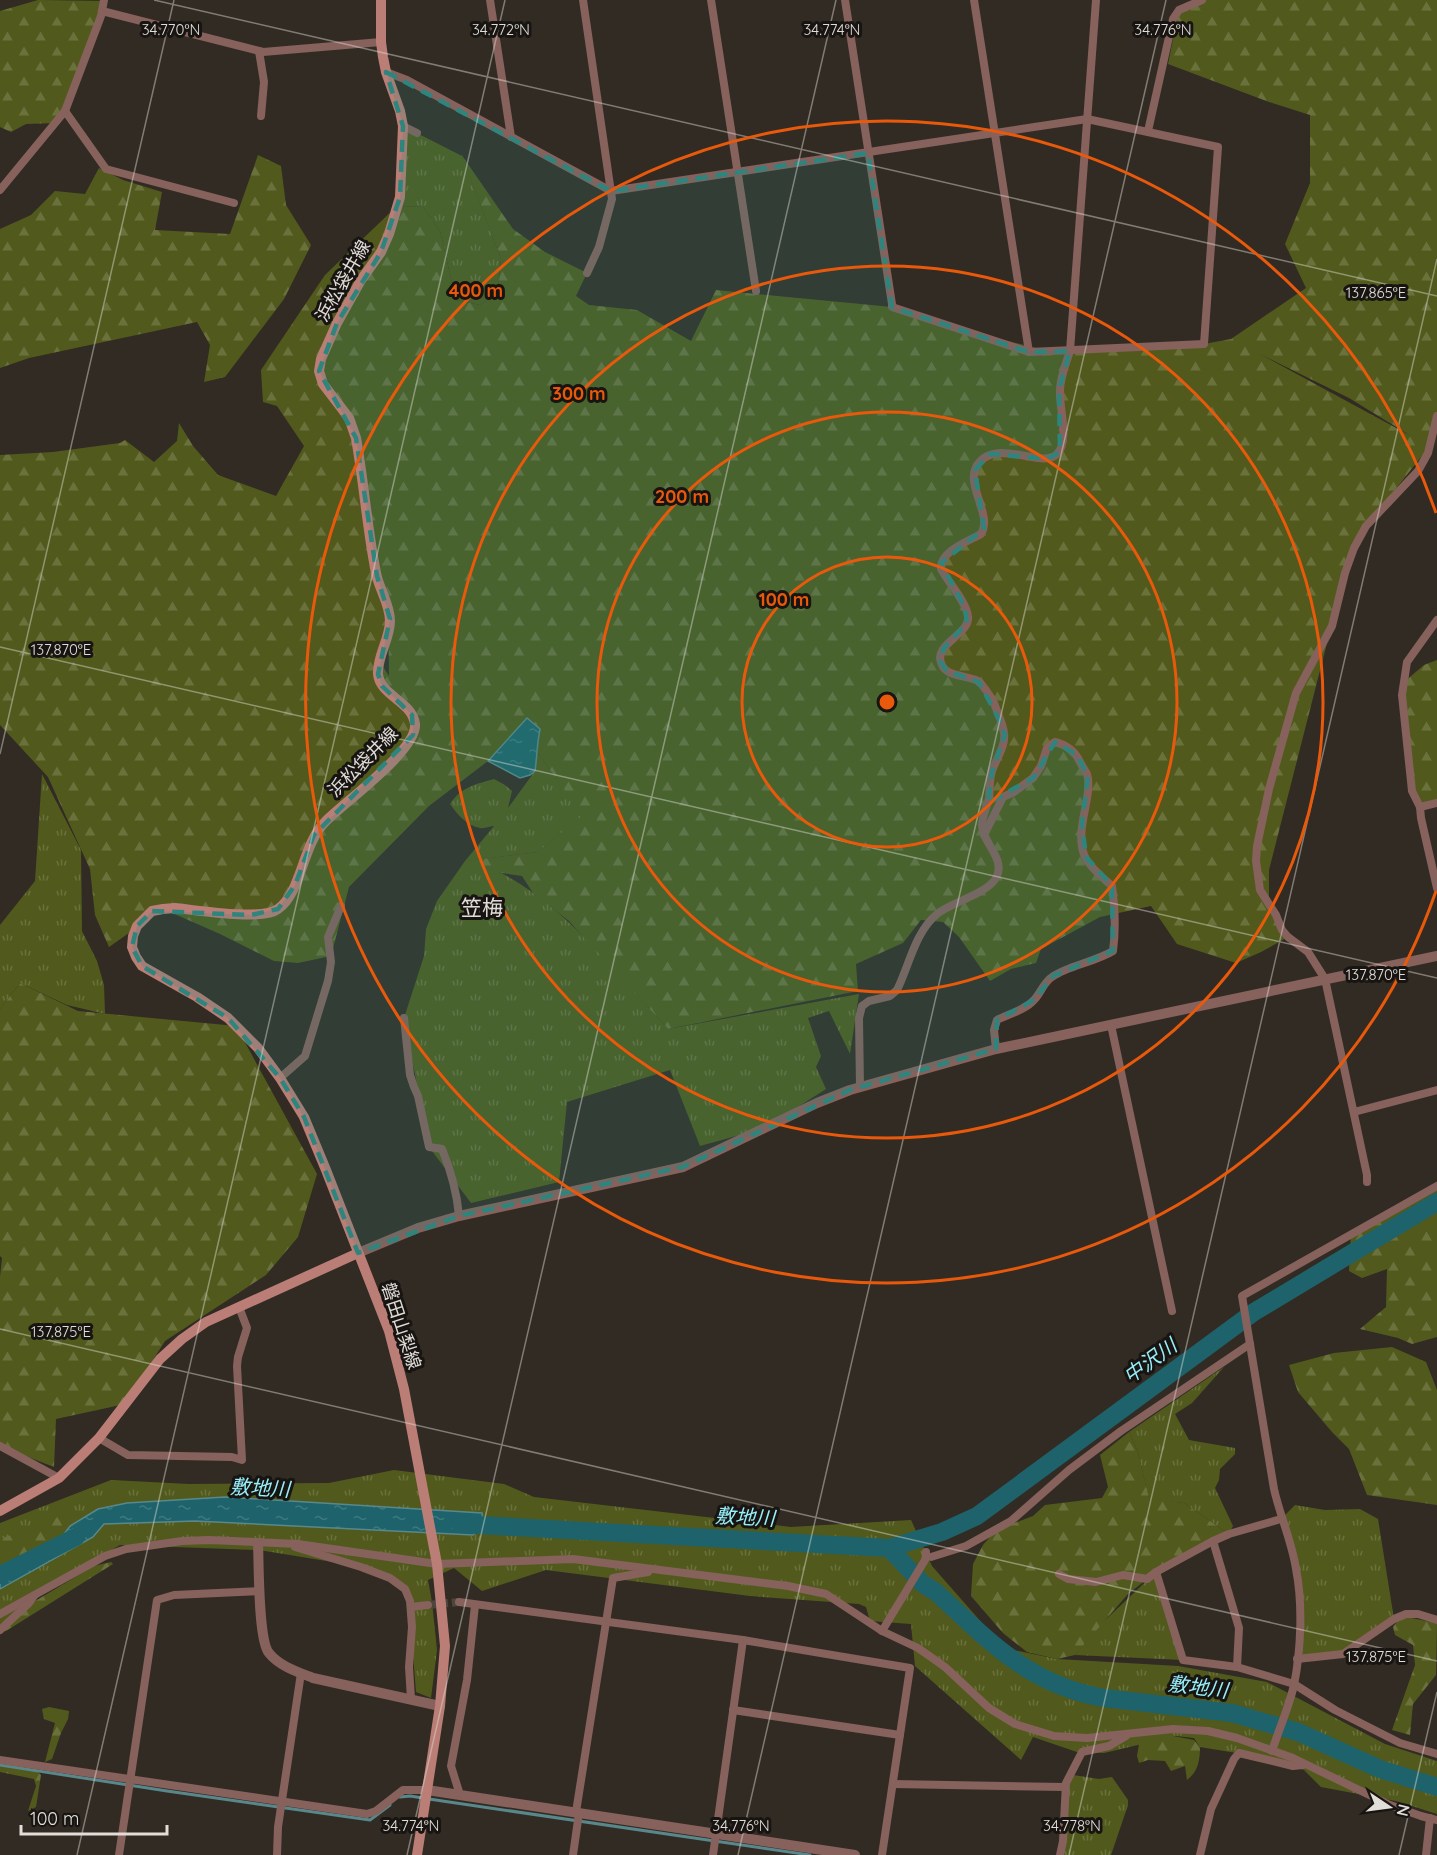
<svg xmlns="http://www.w3.org/2000/svg" width="1437" height="1855" font-family="Quicksand,'Noto Sans JP',sans-serif">
  <style>
    .grass { fill: url(#grass-tufts) }
    .forest { fill: url(#forest-firs); fill-rule: evenodd }
    .water { fill: url(#water-ripples); stroke: #58888c; stroke-width: 1.5 }
    .lines { fill: none; stroke-linecap: round; stroke-linejoin: round }
    .stream { stroke: #58888c; stroke-width: 3 }
    .river { stroke: #1e636b; stroke-width: 18 }
    .minor-tunnel { stroke: #4c463e; stroke-width: 8; stroke-dasharray: 8 4; stroke-linecap: butt }
    .minor { stroke: #87615c; stroke-width: 8 }
    .tertiary { stroke: #87615c; stroke-width: 10 }
    .secondary { stroke: #ba7e76; stroke-width: 10 }
    .marked { fill: #2e857e; fill-opacity: 0.2; stroke: #2e857e; stroke-width: 4.5; stroke-dasharray: 12 8; stroke-linejoin: round }
    .ticks { fill: none; stroke: #e1ddd8; stroke-width: 1.5; stroke-opacity: 0.45 }
    .ring { fill: none; stroke: #e8590c; stroke-width: 3 }
    .labels { text-anchor: middle; stroke-width: 6; stroke-linejoin: round; paint-order: stroke }
    .street-label { font-size: 18px; fill: #e1ddd8; stroke: #171411 }
    .water-label { font-size: 20px; font-style: italic; fill: #97effa; stroke: #171411 }
    .quarter-label { font-size: 21px; fill: #e1ddd8; stroke: #171411 }
    .ticks-label { font-size: 15px; text-anchor: middle; fill: #e1ddd8; stroke: #171411; stroke-width: 6; stroke-linejoin: round; paint-order: stroke }
    .centre { fill: #e8590c; stroke: #171411; stroke-width: 3 }
    .ring-label { font-size: 18px; text-anchor: middle; font-weight: bold; fill: #e8590c; stroke: #171411; stroke-width: 6; stroke-linejoin: round; paint-order: stroke }
  </style>
  <defs>
    <pattern id="grass-tufts" width="24" height="20" patternUnits="userSpaceOnUse" patternTransform="scale(1.5)"><rect width="24" height="20" fill="#515a1c"/><path d="M3 7l-1-3M5 7V3M7 7l1-3M15 17l-1-3M17 17v-4M19 17l1-3" fill="none" stroke="#6a713c"/></pattern>
    <pattern id="forest-firs" width="22" height="20" patternUnits="userSpaceOnUse" patternTransform="scale(1.5)"><rect width="22" height="20" fill="#515a1c"/><path d="M5 1l3.5 6h-7zM16 11l3.5 6h-7z" fill="#6a713c"/></pattern>
    <pattern id="water-ripples" width="26" height="14" patternUnits="userSpaceOnUse" patternTransform="scale(1.5)"><rect width="26" height="14" fill="#1e636b"/><path d="M2 4q2-2 4 0t4 0M15 11q2-2 4 0t4 0" fill="none" stroke="#3e797f"/></pattern>
  </defs>
  <rect width="100%" height="100%" fill="#322b23"/>
  <g class="grass">
    <polygon points="403,126 462,156 501,259 498,292 480,305 456,300 440,231 423,207 397,206"/>
    <path d="M536 751 584 815 538 852 467 861C478 865 491 868 501 873 566 906 619 976 668 1029L859 994 850 1054 829 1011 808 1018 821 1056 816 1067 826 1089 765 1128 700 1146 670 1070 567 1102 559 1182 471 1203 429 1147 404 1018 424 956 426 929 437 901 465 861 494 826C491 826 484 829 480 828 467 826 457 814 450 804 461 787 476 784 494 779L505 785 512 791 508 808 535 771Z"/>
    <polygon points="42,774 81,850 82,931 97,961 104,985 105,1014 67,1005 20,983 0,1009 0,925 35,881"/>
    <polygon points="1224,1367 1192,1403 1175,1414 1189,1440 1235,1448 1235,1454 1220,1469 1219,1480 1215,1488 1233,1526 1229,1534 1184,1503 1149,1499 1138,1452 1129,1432"/>
    <polygon points="394,1470 504,1484 534,1497 791,1527 911,1520 932,1566 1004,1648 1057,1659 1178,1666 1267,1682 1385,1744 1437,1761 1437,1814 1396,1801 1321,1787 1304,1770 1274,1759 1200,1747 1194,1738 1176,1736 1104,1753 1077,1752 1033,1737 1021,1760 915,1666 911,1624 870,1621 866,1607 859,1604 750,1596 546,1570 482,1591 454,1568 428,1580 432,1602 437,1650 431,1698 416,1692 408,1590 351,1565 259,1550 120,1545 0,1615 0,1523 111,1480 189,1484 329,1483"/>
    <polygon points="1295,1505 1325,1510 1360,1509 1378,1519 1394,1619 1343,1654 1297,1659 1298,1584 1281,1519"/>
    <polygon points="1156,1572 1183,1660 1075,1655 1100,1625"/>
    <polygon points="1073,1775 1099,1779 1112,1777 1128,1800 1128,1805 1111,1855 1060,1855 1065,1787"/>
  </g>
  <g class="forest">
    <polygon points="38,0 104,1 65,111 56,123 26,124 11,132 0,127 0,11"/>
    <path d="M1202 0H1437V424L1430 446 1366 526 1338 600 1269 870V912L1288 937 1261 952 1236 963 1177 944 1151 906 1100 917 1041 949 1036 963 1011 969 990 981 959 937 943 922 921 920 903 943 856 964 858 991 668 1029 569 921 533 893 522 876 488 871 465 861 538 852 583 815 536 751 540 729 527 718 488 761 429 806 349 887 331 956 298 963 274 961 220 934 163 909 109 947 95 915 90 869 48 777 0 725V455L53 452 120 443 125 440 154 462 177 441 179 423 193 446 218 475 276 496 304 446 277 406 263 402 261 370 325 275 397 206 423 207 440 231 456 300 480 305 498 292 501 259 461 154 513 229 545 252 587 273 576 296 589 305 637 310 691 341 716 290 892 307 962 330 1049 351 1204 344 1231 339 1306 288 1285 244 1310 183V115L1269 102 1168 64 1179 10ZM1258 353 1349 398 1411 436ZM388 611 389 676 380 662Z"/>
    <polygon points="258,155 281,166 286,205 311,245 284,299 225,377 204,382 210,345 197,322 29,358 0,368 0,229 31,215 55,191 85,194 99,168 123,180 162,192 155,230 230,234"/>
    <polygon points="1437,660 1437,801 1420,807 1411,784 1404,682 1424,665"/>
    <polygon points="20,983 78,1011 236,1026 317,1174 298,1237 266,1275 165,1341 125,1404 56,1419 54,1467 0,1446 0,1277 2,1258 0,1256 0,1009"/>
    <polygon points="1437,1186 1437,1337 1412,1344 1398,1338 1360,1329 1386,1307 1387,1269 1362,1278 1349,1271 1351,1232"/>
    <polygon points="1392,1347 1426,1362 1437,1390 1437,1505 1367,1495 1349,1449 1332,1432 1298,1392 1289,1365 1334,1353"/>
    <polygon points="1129,1432 1138,1452 1149,1498 1184,1503 1229,1534 1156,1572 1128,1594 1075,1655 1057,1659 1027,1652 1003,1633 971,1596 973,1564 983,1545 996,1530 1033,1516 1045,1505 1102,1498 1108,1487 1100,1455"/>
    <polygon points="74,1511 67,1529 0,1568 0,1539"/>
    <polygon points="111,1562 113,1564 6,1631 0,1632 0,1614 25,1607 94,1566"/>
    <polygon points="1401,1616 1437,1623 1436,1675 1413,1704 1410,1735 1392,1730 1415,1665 1413,1645 1395,1635 1393,1627"/>
    <polygon points="49,1707 69,1711 68,1719 61,1733 52,1759 45,1762 55,1723 44,1719 42,1709"/>
    <path d="M1173 1736 1194 1740 1200 1747C1200 1760 1198 1772 1187 1780L1185 1766 1171 1771 1165 1761 1148 1760 1139 1763 1137 1756 1139 1744Z"/>
    <polygon points="0,1765 36,1770 41,1775 36,1807 28,1811 36,1786 34,1779 0,1772"/>
  </g>
  <g class="water">
    <path d="M527 718 540 729C537 743 537 757 535 771L530 775 520 778 488 761Z"/>
    <polygon points="225,1497 482,1513 483,1525 473,1535 195,1521 104,1524 93,1537 0,1589 0,1575 54,1548 70,1526 98,1509 127,1503"/>
  </g>
  <g class="lines">
    <g class="stream">
      <polyline points="0,1765 167,1791 370,1820 390,1805"/>
      <polyline points="400,1797 410,1796 423,1798"/>
      <polyline points="429,1799 810,1855"/>
    </g>
    <g class="river">
      <polyline points="460,1524 889,1548 942,1532 977,1516 1254,1312 1437,1202"/>
      <path d="M889 1548 923 1584 936 1592C990 1642 1029 1685 1104 1698L1232 1713 1298 1732 1380 1769 1437 1787"/>
      <polyline points="0,1575 76,1537"/>
    </g>
    <polyline class="minor-tunnel" points="428,1605 459,1602"/>
    <g class="minor">
      <polyline points="490,0 511,137"/>
      <polyline points="583,0 612,199 599,247 587,273"/>
      <polyline points="711,0 756,291"/>
      <polyline points="974,0 1029,352"/>
      <polyline points="102,11 263,52 381,42"/>
      <polyline points="259,51 264,82 261,116"/>
      <polyline points="386,72 407,80 611,191 1087,119 1218,147 1204,344 1029,352 892,307 892,304 845,0"/>
      <polyline points="65,111 106,169 234,203"/>
      <polyline points="403,126 417,133"/>
      <polyline points="1148,131 1173,19 1179,10 1202,0"/>
      <polyline points="0,190 65,111 101,16 104,0"/>
      <polyline points="1437,620 1407,662 1402,695 1412,791 1420,807 1421,818 1437,888"/>
      <polyline points="1420,807 1437,803"/>
      <path d="M984 835 1003 797 1014 792 1033 778 1041 766 1047 748 1055 742C1067 745 1075 751 1080 762 1082 766 1085 770 1087 774 1094 796 1072 833 1086 859 1092 869 1103 878 1112 886 1115 908 1116 929 1113 951 1095 962 1067 966 1052 977 1043 983 1041 993 1034 1000 1025 1010 1009 1014 997 1020L994 1030 996 1049"/>
      <path d="M404 1018 410 1075 414 1087 418 1096 429 1147 442 1149C451 1171 457 1192 459 1216"/>
      <polyline points="1111,1025 1172,1311"/>
      <polyline points="280,1078 305,1056 328,981 331,962 328,937 341,906"/>
      <path d="M860 1087 859 1018 862 1006 869 1001 890 996 897 990C909 966 915 932 937 914 951 902 989 894 997 876 1005 858 982 842 982 825 982 816 987 807 989 798 990 790 989 780 992 771 996 759 1006 746 1004 733 1003 723 997 712 994 703 991 697 983 685 978 681 967 675 947 677 942 665 931 644 971 635 968 616 966 601 948 582 941 569 940 551 967 542 981 534 993 516 966 486 976 467 994 435 1042 470 1057 454 1070 441 1059 408 1060 391 1060 378 1066 363 1070 351L1096 0"/>
      <polyline points="1354,1112 1437,1090"/>
      <polyline points="1367,1182 1367,1175 1325,979 1308,952 1288,937 1282,930 1276,915 1260,890 1256,861 1257,846 1269,789 1296,693 1332,626 1345,573 1354,548 1366,526 1418,471 1428,453 1437,416"/>
      <polyline points="99,1438 128,1455 232,1457 242,1460 237,1366 238,1357 247,1328 239,1307"/>
      <polyline points="0,1446 59,1478"/>
      <polyline points="295,1547 361,1567 390,1578 405,1589 410,1601 412,1627 409,1667 411,1699"/>
      <polyline points="931,1557 966,1546 1011,1521 1069,1470 1121,1431 1250,1344"/>
      <polyline points="1156,1572 1183,1660 1237,1667 1294,1684 1335,1710 1400,1743 1437,1754"/>
      <polyline points="1059,1574 1068,1579 1096,1582 1123,1575 1147,1579 1156,1572 1213,1541"/>
      <polyline points="459,1602 743,1640 910,1668 882,1855"/>
      <polyline points="411,1607 428,1605"/>
      <polyline points="0,1614 105,1556 126,1549 182,1541 209,1540 298,1544 437,1564 573,1559 788,1586 826,1594 882,1631 918,1648 945,1667 989,1708 1015,1724 1054,1736 1087,1738 1173,1729 1208,1731 1237,1738 1293,1758 1390,1805 1421,1816 1437,1820"/>
      <polyline points="0,1630 29,1603 34,1596"/>
      <polyline points="882,1631 925,1560 926,1556 926,1552"/>
      <polyline points="1297,1659 1343,1654 1394,1619 1406,1614 1418,1614 1437,1620"/>
      <polyline points="1237,1667 1239,1628 1213,1541 1229,1534 1281,1519"/>
      <polyline points="733,1710 900,1735"/>
      <path d="M1272 1751C1279 1729 1289 1707 1294 1685 1301 1650 1303 1604 1296 1569 1292 1542 1280 1516 1274 1489L1242 1296 1437 1186"/>
      <polyline points="0,1760 367,1814 376,1811 403,1790 427,1790"/>
      <polyline points="893,1784 1065,1787"/>
      <polyline points="460,1795 451,1766 467,1680 475,1605"/>
      <polyline points="576,1812 613,1578 648,1572"/>
      <polyline points="119,1855 157,1600 174,1595 260,1591"/>
      <polyline points="277,1855 278,1827 301,1673"/>
      <polyline points="573,1855 579,1813"/>
      <polyline points="713,1855 743,1640"/>
      <polyline points="1060,1855 1063,1841 1066,1783 1082,1752 1109,1746 1126,1736"/>
      <polyline points="1200,1855 1211,1809 1234,1759 1239,1753 1293,1766 1303,1765"/>
      <polyline points="1426,1855 1430,1818"/>
    </g>
    <g class="tertiary">
      <polyline points="358,1253 418,1228 459,1216 683,1167 817,1103 850,1090 996,1049 1437,956"/>
      <path d="M258 1543C259 1564 258 1640 269 1653 279 1666 298 1672 313 1678L440 1706"/>
      <polyline points="427,1790 855,1855"/>
    </g>
    <g class="secondary">
      <path d="M381 0V42L383 57 386 72 400 111 403 126 400 197 389 234 381 252 361 280 337 323 321 359 319 371 323 384 349 418 356 438C364 483 367 528 376 573 379 589 390 604 390 621 390 639 377 656 378 674 380 696 412 701 415 724 418 750 343 803 325 822 302 845 302 892 278 909 262 921 196 910 175 908L163 909 152 911 137 926 133 936 132 947 136 957 142 966 197 997 228 1018 258 1048 280 1078 304 1117 326 1170 389 1331 404 1389 437 1564 445 1646 440 1706 417 1855"/>
      <polyline points="0,1511 59,1478 99,1438 160,1359 182,1339 206,1322 358,1253"/>
    </g>
  </g>
  <path class="marked" d="M386 72 611 191 868 153 892 307 1029 352 1070 351 1059 390 1060 452 1047 459 990 454 975 470 984 529 941 563 965 607 967 623 944 648 940 661 947 671 979 682 1002 725 1005 735 992 772 988 803 1033 778 1055 742 1077 755 1088 776 1082 824 1086 857 1112 886 1113 951 1053 976 1034 1000 997 1020 996 1049 850 1090 683 1167 459 1216 358 1253 304 1117 280 1078 228 1018 142 966 132 947 137 926 152 911 251 915 278 909 295 885 314 835 413 735 412 715 382 686 378 674 390 619 377 576 356 438 319 371 337 323 381 252 400 197 403 126Z"/>
  <path class="ticks" d="M154 0 1437 296M0 647 1437 978M0 754 174 0M0 1329 1437 1661M77 1855 505 0M407 1855 836 0M738 1855 1166 0M1069 1855 1437 259M1399 1855 1437 1692"/>
  <g class="ring">
    <circle cx="887" cy="702" r="145"/>
    <circle cx="887" cy="702" r="290"/>
    <circle cx="887" cy="702" r="436"/>
    <path d="M1436 891A581 581 0 1 1 1436 513"/>
  </g>
  <g class="labels">
    <g class="street-label">
      <text transform="translate(343 281) rotate(-60)" y="6">浜松袋井線</text>
      <text transform="translate(363 762) rotate(-45)" y="6">浜松袋井線</text>
      <text transform="translate(401 1326) rotate(72)" y="6">磐田山梨線</text>
    </g>
    <g class="water-label">
      <text transform="translate(1150 1361) rotate(-36)" y="7">中沢川</text>
      <text transform="translate(260 1488) rotate(3)" y="7">敷地川</text>
      <text transform="translate(745 1517) rotate(3)" y="7">敷地川</text>
      <text transform="translate(1198 1687) rotate(7)" y="7">敷地川</text>
    </g>
    <g class="quarter-label">
      <text x="482" y="915">笠梅</text>
    </g>
  </g>
  <g class="ticks-label">
    <text x="501" y="35">34.772°N</text>
    <text x="832" y="35">34.774°N</text>
    <text x="1163" y="35">34.776°N</text>
    <text x="171" y="35">34.770°N</text>
    <text x="1376" y="298">137.865°E</text>
    <text x="61" y="655">137.870°E</text>
    <text x="1376" y="980">137.870°E</text>
    <text x="61" y="1337">137.875°E</text>
    <text x="1376" y="1662">137.875°E</text>
    <text x="411" y="1831">34.774°N</text>
    <text x="741" y="1831">34.776°N</text>
    <text x="1072" y="1831">34.778°N</text>
  </g>
  <circle cx="887" cy="702" r="9" class="centre"/>
  <g class="ring-label">
    <text x="476" y="297">400 m</text>
    <text x="579" y="400">300 m</text>
    <text x="682" y="503">200 m</text>
    <text x="784" y="606">100 m</text>
  </g>
  <g transform="translate(1389 1807) rotate(103)" stroke="#171411" stroke-width="4.5" paint-order="stroke">
  <path d="M0-4.5L10 22L0 15L-10 22Z" fill="#e1ddd8"/>
  <text y="-9" font-size="16" font-weight="bold" text-anchor="middle" fill="#e1ddd8">N</text>
  </g>
  <path d="M21 1825v9h146v-9" fill="none" stroke="#e1ddd8" stroke-width="3"/>
  <text x="30" y="1825" font-size="18" fill="#e1ddd8" stroke="#171411" stroke-width="4.5" paint-order="stroke">100 m</text>
</svg>
